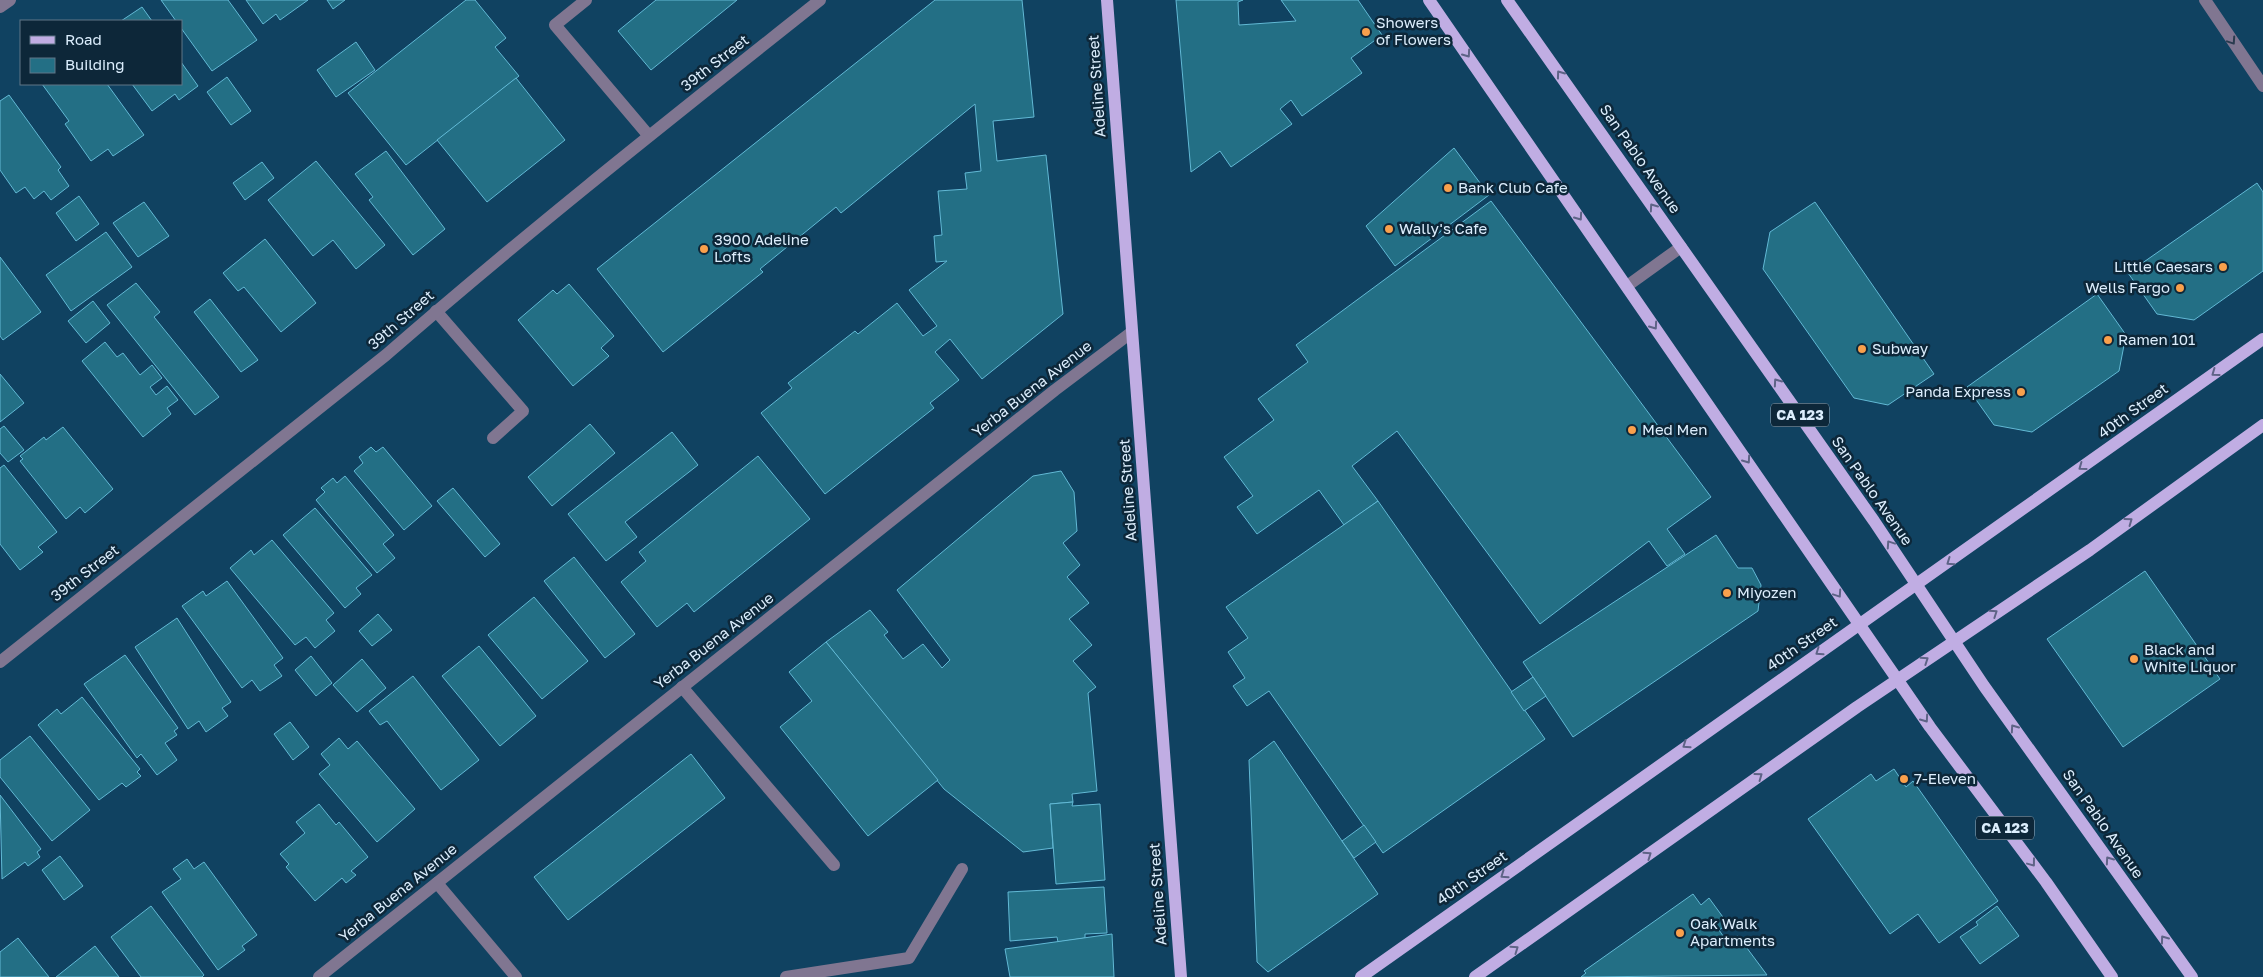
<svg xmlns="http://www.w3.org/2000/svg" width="2263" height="977" font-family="'Golos Text',sans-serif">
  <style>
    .building { fill: #236f85; stroke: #62b9d5 }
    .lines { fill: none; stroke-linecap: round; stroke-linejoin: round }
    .minor { stroke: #807691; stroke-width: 12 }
    .major { stroke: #c0ade3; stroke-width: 12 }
    .oneway { stroke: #2a3b4f }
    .oneway2 { stroke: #5e6386 }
    .poi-dot { fill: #f9a04c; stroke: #0d2739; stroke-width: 2 }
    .labels { text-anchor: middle; stroke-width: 5; stroke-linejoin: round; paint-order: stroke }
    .shield { fill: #0d2739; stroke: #9eb2c2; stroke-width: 1 }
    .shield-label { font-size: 14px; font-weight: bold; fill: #dceefd }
    .poi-label { font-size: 15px; fill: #dceefd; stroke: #0d2739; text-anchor: start }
    .street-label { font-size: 15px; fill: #dceefd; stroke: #0d2739 }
  </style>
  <rect width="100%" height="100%" fill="#104261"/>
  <g class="building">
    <polygon points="161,0 228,0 257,40 212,71 181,28 181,21 176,21"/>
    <polygon points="246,0 308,0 280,20 276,14 263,24"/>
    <polygon points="327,0 345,0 333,9"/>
    <polygon points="466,0 475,0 506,38 495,47 519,76 406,165 348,93"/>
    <polygon points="656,0 737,0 651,70 618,31"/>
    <polygon points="935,0 1022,0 1034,117 993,121 997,161 1046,155 1063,314 982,379 950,339 935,352 959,380 930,403 934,408 825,494 761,413 792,388 788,383 855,331 858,334 897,303 923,336 937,326 909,290 947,261 936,262 934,236 942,235 938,191 967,189 965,173 981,171 975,104 841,213 836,207 760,269 763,272 663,352 597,269"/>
    <polygon points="1176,0 1243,0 1238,2 1239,25 1296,21 1281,0 1358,0 1382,35 1351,58 1362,73 1302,116 1291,100 1280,109 1292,124 1231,167 1220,151 1191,172"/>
    <polygon points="142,7 152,21 121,21"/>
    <polygon points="356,42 375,70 336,97 317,70"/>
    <polygon points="181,62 198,86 179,100 175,94 152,111 132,84 181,84"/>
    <polygon points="227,77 251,111 231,125 207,92"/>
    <polygon points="516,78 565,140 487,202 437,140"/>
    <polygon points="42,84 107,84 144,135 113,156 108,149 91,161 65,124 69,121"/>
    <polygon points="9,95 61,167 58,170 69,186 51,200 44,191 34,199 25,187 16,193 0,170 0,101"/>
    <polygon points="1454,148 1489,195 1395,266 1366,226"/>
    <polygon points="386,151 445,229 413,255 369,200 373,197 355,174"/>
    <polygon points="316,161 385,245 356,269 333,240 313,256 268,200"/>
    <polygon points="262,162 274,178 245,200 233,183"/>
    <polygon points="2257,183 2263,192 2263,271 2194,320 2157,314 2128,273"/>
    <polygon points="79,196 99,224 76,241 56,213"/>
    <polygon points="1491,201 1711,497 1667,529 1685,554 1667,566 1649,541 1540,624 1397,431 1352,466 1378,501 1344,525 1319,490 1257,534 1237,507 1253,496 1224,457 1274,420 1258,399 1308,362 1296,345"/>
    <polygon points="144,202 169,236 138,257 113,223"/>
    <polygon points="1815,202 1934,374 1888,405 1854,398 1763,269 1770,232"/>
    <polygon points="106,232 132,267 71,311 46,275"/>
    <polygon points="265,239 316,303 281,332 244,287 238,291 223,273"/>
    <polygon points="0,257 41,312 3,340 0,336"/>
    <polygon points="136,283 160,312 154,317 219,397 195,415 107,305"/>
    <polygon points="569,284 614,336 601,348 609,356 573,386 518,320 553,290 557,294"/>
    <polygon points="2097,294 2126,335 2119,371 2032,432 1994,425 1967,387"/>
    <polygon points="210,299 258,360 241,372 194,312"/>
    <polygon points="93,301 110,323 86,343 68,321"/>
    <polygon points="105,342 117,357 123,353 140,375 152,365 162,378 150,387 156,395 167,386 178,400 167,408 171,414 143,437 82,361"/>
    <polygon points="0,374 24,403 0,422"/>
    <polygon points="590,424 615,453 552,506 528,477"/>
    <polygon points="4,426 24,450 8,462 0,453 0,429"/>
    <polygon points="63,427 113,489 85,513 80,507 66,519 20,461 23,459 20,456 44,437 46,440"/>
    <polygon points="672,432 698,465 625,522 637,537 606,561 568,514"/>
    <polygon points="371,447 376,452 383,447 432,506 404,530 354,471 363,463 359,457"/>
    <polygon points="758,456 810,519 694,612 687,603 657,627 621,582 646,561 639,552"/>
    <polygon points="4,465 57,532 38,547 43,552 20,570 0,544 0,468"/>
    <polygon points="1061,471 1074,492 1077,531 1063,543 1080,565 1067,577 1089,603 1069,619 1092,645 1073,661 1096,687 1088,693 1097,791 1072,794 1073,802 1050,804 1053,848 1023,852 944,789 826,642 870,610 888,632 884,635 903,659 923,644 942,668 950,660 897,590 1033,476"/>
    <polygon points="345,476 394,535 383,544 395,558 377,573 316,500 325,492 321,488 333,478 337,483"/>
    <polygon points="453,488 500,544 485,557 437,501"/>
    <polygon points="1378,501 1545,739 1383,853 1269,691 1247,706 1233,686 1245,678 1228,652 1248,638 1226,607"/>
    <polygon points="315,508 372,575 356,588 361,594 345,608 283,535"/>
    <polygon points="1716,535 1738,568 1752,568 1761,585 1758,611 1573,737 1523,662"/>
    <polygon points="272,540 334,613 326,620 335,631 315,648 306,637 295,645 230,568 251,550 254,555"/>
    <polygon points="574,557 635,634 605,658 544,581"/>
    <polygon points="2145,571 2220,679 2123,747 2047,639"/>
    <polygon points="227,581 283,658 274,665 282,676 260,691 252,680 242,688 182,606 203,591 206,596"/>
    <polygon points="534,597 588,661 542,699 488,635"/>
    <polygon points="378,614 392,630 372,646 359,631"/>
    <polygon points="177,618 231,702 222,708 228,716 206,732 199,721 188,729 135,647"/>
    <polygon points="826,642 938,780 868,836 780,727 812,701 789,672"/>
    <polygon points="479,646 536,716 500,746 442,676"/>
    <polygon points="125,655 178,728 174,731 177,735 165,743 177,760 157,775 141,754 137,758 84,684"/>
    <polygon points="311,656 332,683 316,696 295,670"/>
    <polygon points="362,659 386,688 357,712 333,685"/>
    <polygon points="413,676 479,760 441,790 387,721 380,725 369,711"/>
    <polygon points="1533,677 1546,696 1524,711 1511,692"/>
    <polygon points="82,697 140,769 137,772 141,776 126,787 122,783 99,800 38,725 57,709 61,714"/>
    <polygon points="290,722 309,747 293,760 274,734"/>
    <polygon points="30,736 90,810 52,841 0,777 0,760"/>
    <polygon points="339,738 348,749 357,741 415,809 377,842 319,774 330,765 321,754"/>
    <polygon points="1274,741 1378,894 1268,972 1257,962 1249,760"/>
    <polygon points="691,754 725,798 568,920 534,877"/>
    <polygon points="1894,769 1906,787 1913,781 1998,901 1939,943 1918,914 1890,934 1808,819 1871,774 1876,781"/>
    <polygon points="0,795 41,849 37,852 40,857 28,866 25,862 2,879"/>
    <polygon points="1073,802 1072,806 1100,804 1105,880 1056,884 1050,804"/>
    <polygon points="319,804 336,825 339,822 368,857 351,871 356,875 346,883 342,878 315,901 286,867 289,864 280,854 305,833 296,822"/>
    <polygon points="1364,825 1376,842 1354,858 1342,841"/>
    <polygon points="60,856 83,886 64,900 42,870"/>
    <polygon points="187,859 194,869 204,862 257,935 242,946 245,950 218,970 162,892 181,879 173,869"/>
    <polygon points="1104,887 1107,933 1085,934 1085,938 1058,942 1057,937 1010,941 1008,892"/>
    <polygon points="1693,894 1701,905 1709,898 1728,924 1719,930 1728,943 1738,936 1767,975 1581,977 1586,973 1584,971"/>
    <polygon points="151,906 204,975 202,977 141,977 111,937"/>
    <polygon points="1997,906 2019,936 1980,964 1960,937 1978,925 1976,922"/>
    <polygon points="1112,934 1114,977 1010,977 1005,949"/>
    <polygon points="18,938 49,977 0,977 0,952"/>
    <polygon points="95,946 119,977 56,977"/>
  </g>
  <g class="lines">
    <g class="minor">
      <polyline points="586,0 555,25 649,136"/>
      <polyline points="2205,0 2263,86"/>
      <polyline points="0,7 10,0"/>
      <polyline points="1627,286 1681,247"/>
      <polyline points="436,311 523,411 493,438"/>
      <path d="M0 662 386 355C527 232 674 116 820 0"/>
      <polyline points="682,687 834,865"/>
      <polyline points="437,883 516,977"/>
      <polyline points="319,977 1055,390 1132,332"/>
      <polyline points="786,977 909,958 962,869"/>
    </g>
    <g class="major">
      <polyline points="1107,0 1181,977"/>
      <polyline points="1429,0 1930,727 2046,882 2112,977"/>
      <polyline points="1507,0 1874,521 1984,686 2192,977"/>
      <polyline points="1361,977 2263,339"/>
      <polyline points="1475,977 1857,707 2090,550 2263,425"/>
    </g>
  </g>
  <defs><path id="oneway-chevron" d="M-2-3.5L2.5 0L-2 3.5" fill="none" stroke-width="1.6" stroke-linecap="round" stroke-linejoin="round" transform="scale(1.25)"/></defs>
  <use class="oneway" href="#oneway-chevron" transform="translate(2232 41) rotate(56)"/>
  <g class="oneway2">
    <use href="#oneway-chevron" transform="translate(1467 54) rotate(55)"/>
    <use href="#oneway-chevron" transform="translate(1560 74) rotate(-126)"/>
    <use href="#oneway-chevron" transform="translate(1653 207) rotate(-125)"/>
    <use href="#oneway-chevron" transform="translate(1579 217) rotate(55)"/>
    <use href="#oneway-chevron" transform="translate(1654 326) rotate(55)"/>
    <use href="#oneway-chevron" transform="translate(2215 373) rotate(144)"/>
    <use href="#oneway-chevron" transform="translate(1777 382) rotate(-125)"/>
    <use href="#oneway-chevron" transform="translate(1747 460) rotate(55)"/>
    <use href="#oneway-chevron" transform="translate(2082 467) rotate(144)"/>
    <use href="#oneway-chevron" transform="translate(2129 521) rotate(-36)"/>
    <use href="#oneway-chevron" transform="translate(1890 544) rotate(-124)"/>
    <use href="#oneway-chevron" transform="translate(1950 562) rotate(145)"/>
    <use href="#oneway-chevron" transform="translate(1838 594) rotate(56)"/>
    <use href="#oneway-chevron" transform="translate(1994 613) rotate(-34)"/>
    <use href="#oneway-chevron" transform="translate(1819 652) rotate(145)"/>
    <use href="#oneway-chevron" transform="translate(1925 660) rotate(-34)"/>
    <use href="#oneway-chevron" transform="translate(1925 719) rotate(55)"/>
    <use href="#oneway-chevron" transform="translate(2014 728) rotate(-125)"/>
    <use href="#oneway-chevron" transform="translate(1686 745) rotate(145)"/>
    <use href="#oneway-chevron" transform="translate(1759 776) rotate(-36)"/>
    <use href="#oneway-chevron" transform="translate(1648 855) rotate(-35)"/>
    <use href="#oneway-chevron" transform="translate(2109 860) rotate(-125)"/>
    <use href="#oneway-chevron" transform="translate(2032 863) rotate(53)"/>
    <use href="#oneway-chevron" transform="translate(1504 875) rotate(145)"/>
    <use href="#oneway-chevron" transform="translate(2164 939) rotate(-126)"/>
    <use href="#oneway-chevron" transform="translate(1515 949) rotate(-35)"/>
  </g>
  <g class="poi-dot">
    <circle cx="1366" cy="32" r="5"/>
    <circle cx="1448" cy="188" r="5"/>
    <circle cx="1389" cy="229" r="5"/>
    <circle cx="704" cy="249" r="5"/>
    <circle cx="2223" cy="267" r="5"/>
    <circle cx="2180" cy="288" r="5"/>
    <circle cx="2108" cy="340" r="5"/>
    <circle cx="1862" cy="349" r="5"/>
    <circle cx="2021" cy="392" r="5"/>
    <circle cx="1632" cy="430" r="5"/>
    <circle cx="1727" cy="593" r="5"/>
    <circle cx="2134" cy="659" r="5"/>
    <circle cx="1904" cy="779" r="5"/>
    <circle cx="1680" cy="933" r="5"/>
  </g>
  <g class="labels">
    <g class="shield">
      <rect x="1771" y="403.5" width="58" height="23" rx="4"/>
      <rect x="1976" y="816.5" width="58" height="23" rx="4"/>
    </g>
    <g class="shield-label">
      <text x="1800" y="420">CA 123</text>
      <text x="2005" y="833">CA 123</text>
    </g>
    <g class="poi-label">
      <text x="1376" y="28">Showers<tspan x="1376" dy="17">of Flowers</tspan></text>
      <text x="1458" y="193">Bank Club Cafe</text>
      <text x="1399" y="234">Wally's Cafe</text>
      <text x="714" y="245">3900 Adeline<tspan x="714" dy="17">Lofts</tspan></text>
      <text x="2213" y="272" text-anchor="end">Little Caesars</text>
      <text x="2170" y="293" text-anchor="end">Wells Fargo</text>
      <text x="2118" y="345">Ramen 101</text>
      <text x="1872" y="354">Subway</text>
      <text x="2011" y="397" text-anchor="end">Panda Express</text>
      <text x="1642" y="435">Med Men</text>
      <text x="1737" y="598">Miyozen</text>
      <text x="2144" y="655">Black and<tspan x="2144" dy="17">White Liquor</tspan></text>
      <text x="1914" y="784">7-Eleven</text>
      <text x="1690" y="929">Oak Walk<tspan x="1690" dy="17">Apartments</tspan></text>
    </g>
    <g class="street-label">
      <text transform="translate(715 63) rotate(-38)" y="5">39th Street</text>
      <text transform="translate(1097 86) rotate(-94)" y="5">Adeline Street</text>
      <text transform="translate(1640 159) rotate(55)" y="5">San Pablo Avenue</text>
      <text transform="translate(401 320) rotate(-41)" y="5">39th Street</text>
      <text transform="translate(1032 389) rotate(-38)" y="5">Yerba Buena Avenue</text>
      <text transform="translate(2133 411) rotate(-36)" y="5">40th Street</text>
      <text transform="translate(1128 490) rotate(-94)" y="5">Adeline Street</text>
      <text transform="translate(1872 491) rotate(55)" y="5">San Pablo Avenue</text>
      <text transform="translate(85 573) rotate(-38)" y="5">39th Street</text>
      <text transform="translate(714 641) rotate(-38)" y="5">Yerba Buena Avenue</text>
      <text transform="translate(1802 644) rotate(-35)" y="5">40th Street</text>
      <text transform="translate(2103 824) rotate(55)" y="5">San Pablo Avenue</text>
      <text transform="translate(1472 878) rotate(-35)" y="5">40th Street</text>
      <text transform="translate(398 893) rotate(-39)" y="5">Yerba Buena Avenue</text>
      <text transform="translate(1158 894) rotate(-94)" y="5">Adeline Street</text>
    </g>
  </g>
  <rect x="20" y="20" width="162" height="65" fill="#0d2739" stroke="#607787"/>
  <rect x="30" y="36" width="25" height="8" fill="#c0ade3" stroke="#607787"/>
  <text x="65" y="45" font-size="15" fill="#dceefd">Road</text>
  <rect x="30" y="58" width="25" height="15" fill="#236f85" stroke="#607787"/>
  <text x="65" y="70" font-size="15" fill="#dceefd">Building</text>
</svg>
